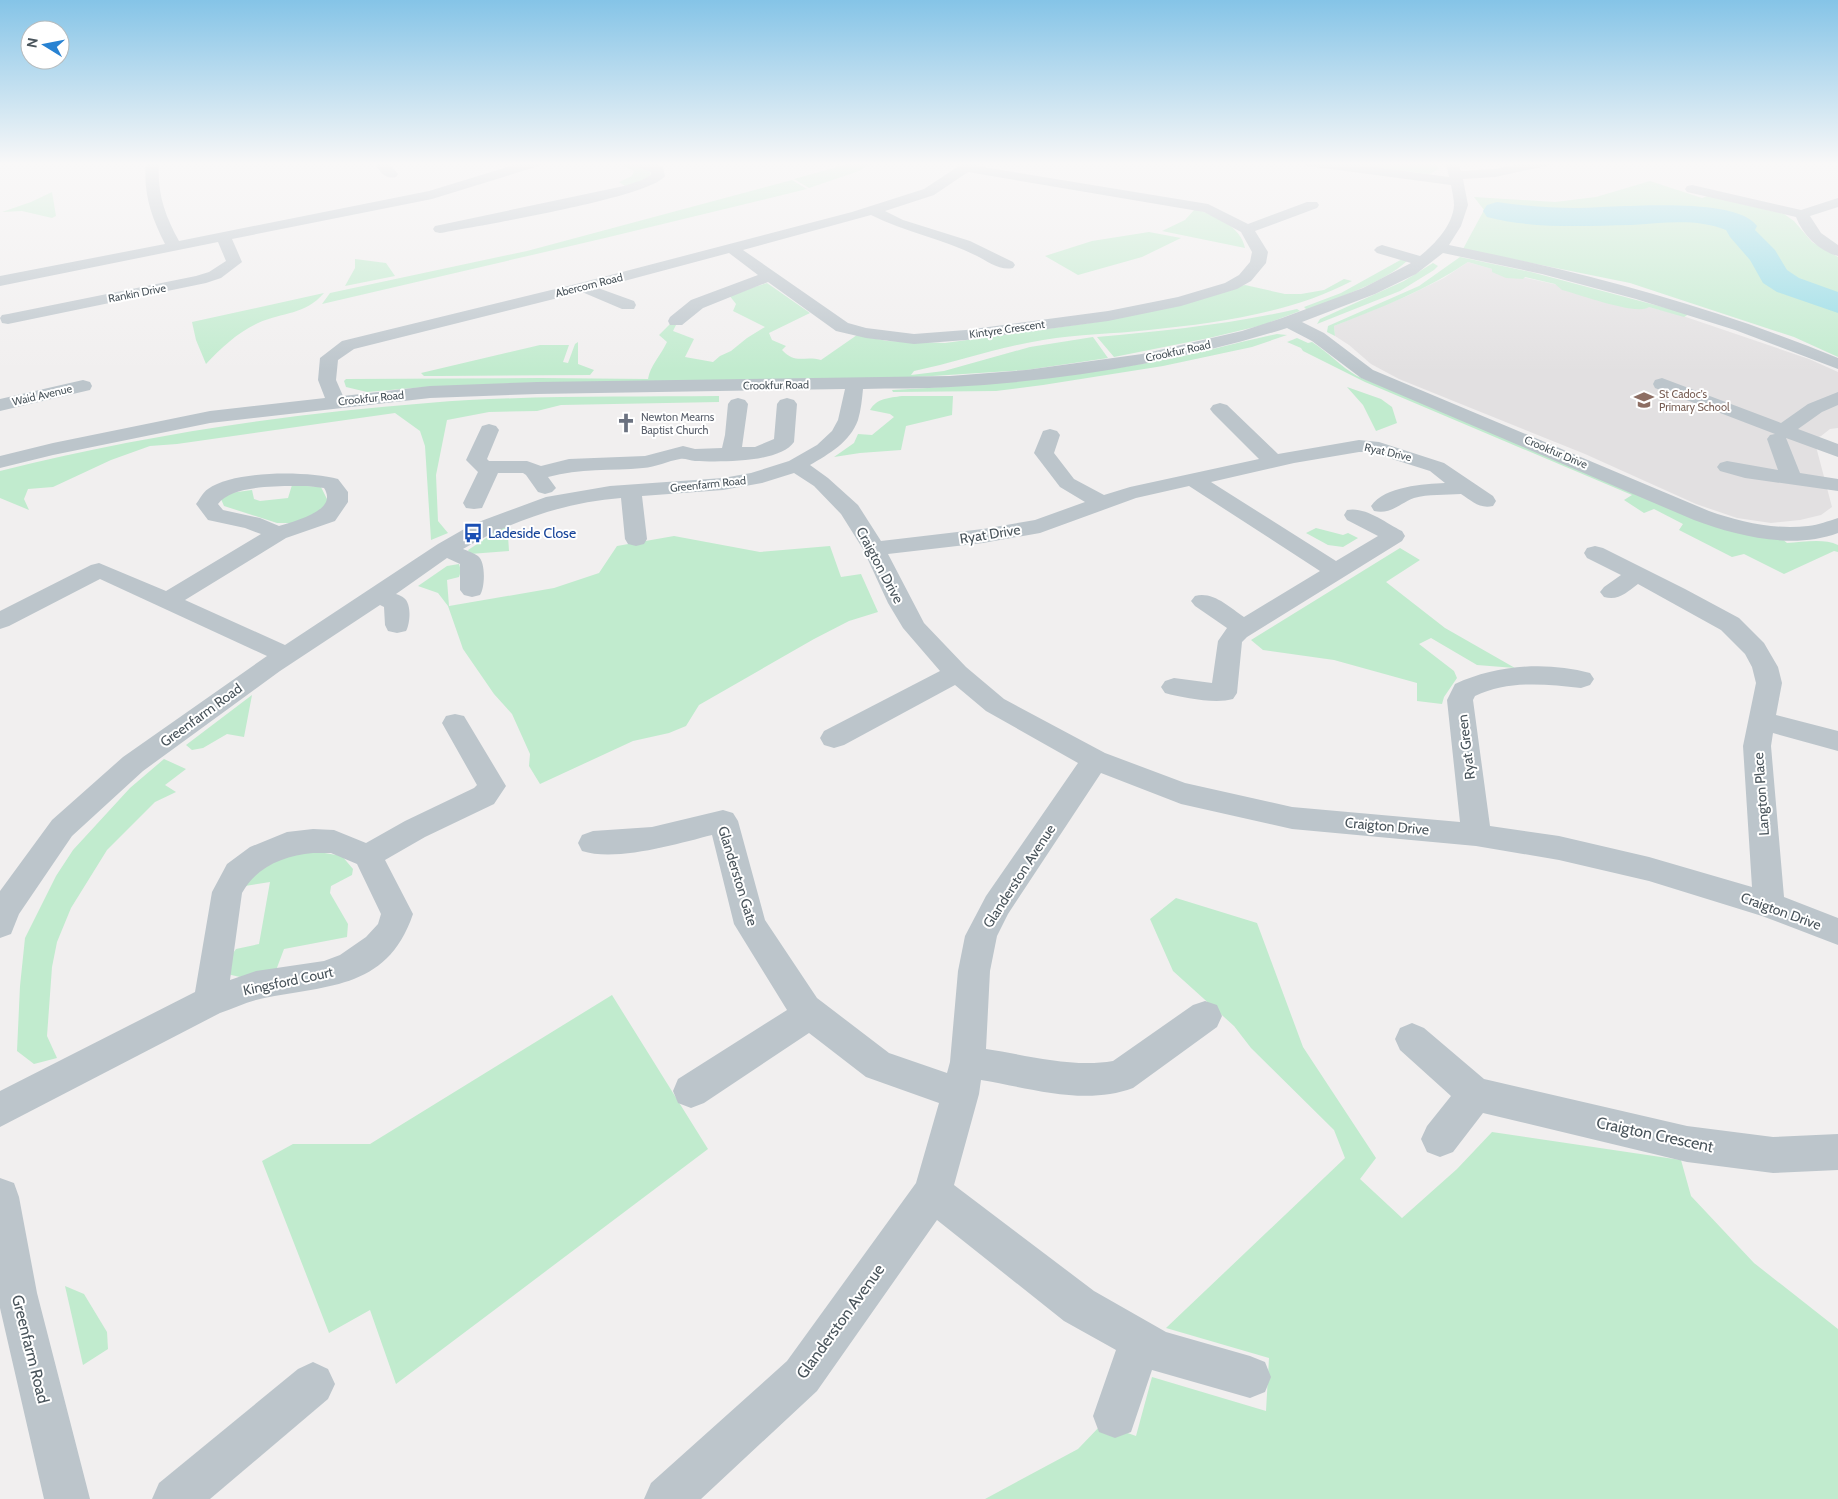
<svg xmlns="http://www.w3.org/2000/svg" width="1838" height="1499" font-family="Cabin,sans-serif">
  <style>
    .education { fill: #e2e0e1 }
    .green { fill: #c1ebce }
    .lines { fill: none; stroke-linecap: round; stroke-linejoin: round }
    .river { fill: #92dbe5; fill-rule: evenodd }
    .minor { fill: #bcc5cb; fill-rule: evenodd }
    .labels { text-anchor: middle; stroke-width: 4; stroke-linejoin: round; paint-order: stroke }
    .far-street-label { font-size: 11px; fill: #49545b; stroke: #fff }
    .far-education-label { font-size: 11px; fill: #785e54; stroke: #fff; text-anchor: start }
    .far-worship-label { font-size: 11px; fill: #5b616d; stroke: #fff; text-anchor: start }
    .transit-label { font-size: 14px; fill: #164399; stroke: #fff; text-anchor: start }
    .street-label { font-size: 14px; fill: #49545b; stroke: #fff }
    .near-street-label { font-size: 16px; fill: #49545b; stroke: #fff }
  </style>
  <rect width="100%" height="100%" fill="#f1efef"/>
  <polygon class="education" points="1468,262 1513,275 1599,294 1680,315 1809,359 1838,372 1838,428 1830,429 1821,436 1814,439 1832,507 1821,515 1800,520 1771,523 1737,518 1696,504 1585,454 1399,379 1371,364 1349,345 1335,336 1334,326 1407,296 1444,278"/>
  <g class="green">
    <path d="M615 162C628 162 639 164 650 172L651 176 647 179 625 186 619 182 632 176 634 171Z"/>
    <polygon points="855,162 874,162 859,171 809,188 794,179"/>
    <polygon points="1333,162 1434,162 1439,169 1429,174"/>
    <polygon points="792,180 807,189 605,238 322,304 330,293 527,251"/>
    <polygon points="1650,181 1702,198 1708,196 1784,214 1794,221 1812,242 1838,257 1838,357 1794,337 1630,283 1463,249 1484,210 1474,197 1555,202 1596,197"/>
    <polygon points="52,192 56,216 52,218 22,211 2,212 31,202"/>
    <path d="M1195 209C1214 215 1241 226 1245 248L1162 231 1185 220Z"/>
    <polygon points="1149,232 1181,238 1142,257 1078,275 1045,256 1092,241"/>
    <path d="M1460 257 1531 272 1689 314 1684 317 1649 307C1636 316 1579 294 1562 290L1555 284 1525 277 1523 279 1506 278 1492 272V269L1468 262C1427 290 1380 308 1334 326L1335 336 1327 332 1328 326 1419 286Z"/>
    <path d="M1404 258 1407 261C1383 283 1337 298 1307 310L1304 307 1341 293Z"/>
    <polygon points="355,259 386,263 395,276 345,286 355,268"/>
    <polygon points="1433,263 1438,266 1434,270 1400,291 1317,324 1320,319 1404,281"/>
    <path d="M1344 279 1352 281C1291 313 1218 323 1149 330 1114 334 1078 334 1043 340 999 347 957 362 914 371L911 375 944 371 1030 347 1093 337 1108 358 1026 370 886 379 518 383 413 388 367 392 346 387 344 381 346 379 540 378 648 379C650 366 661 355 667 342L659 335 673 321 677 323 673 331 694 339 685 357 713 362 720 356 731 351 747 338 765 327 733 311 736 304 729 295 767 283 810 313 769 333 772 340 786 346 782 350C796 365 804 355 821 360L857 335 887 341 945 343 1097 322 1245 285 1285 294H1301L1324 290Z"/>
    <path d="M324 293C305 315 283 312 258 323 238 332 221 348 206 364L196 340 192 322Z"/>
    <path d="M1297 309 1300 311 1263 325 1209 338 1114 357 1097 337C1165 331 1231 324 1297 309Z"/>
    <path d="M1277 334 1287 335 1252 347 1163 366 1043 385 996 391 893 392 892 390C982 385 1070 377 1158 361 1198 354 1237 342 1277 334Z"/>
    <path d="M1297 338 1308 343 1312 342C1328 352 1340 366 1357 376L1544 453 1781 538 1787 543C1803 542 1824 538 1838 545V552L1834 551 1784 574 1744 554 1732 557 1679 530 1683 524 1654 509 1644 513 1624 500 1632 495 1365 382 1303 351 1301 348 1287 342Z"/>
    <polygon points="578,342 578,364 594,370 590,375 438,376 424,376 421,373 540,345 569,345 563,362 568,363 575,344"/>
    <polygon points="1347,387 1381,399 1392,407 1397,423 1376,431 1363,405"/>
    <path d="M719 396V402L561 405 537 411 489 412 447 420 436 475 438 521 448 533 431 540 425 446 420 431 395 413 177 444 150 446 111 460 53 487 28 489 24 499 29 510 0 498V471C140 436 284 414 428 403 525 395 622 397 719 396Z"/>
    <path d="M902 396H953L952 415 906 426 901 450 860 453 834 457 854 443 858 434 872 435 894 417 890 414 870 410C877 398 889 398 902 396Z"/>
    <polygon points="292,485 321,487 328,501 322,514 295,523 277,523 224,506 221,499 230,493 252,490 254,499 260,501 288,498"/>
    <polygon points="503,527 515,530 508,536 509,551 470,554 468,550"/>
    <polygon points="1316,528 1343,535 1348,533 1358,538 1343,547 1328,545 1306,533"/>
    <polygon points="674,536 760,552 830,546 841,577 861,574 878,612 849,621 814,639 699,705 686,726 669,733 633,741 540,784 529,766 530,754 512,714 494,694 463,649 448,606 438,593 418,586 447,566 459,564 461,571 459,577 447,580 449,606 554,588 599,573 617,546"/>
    <polygon points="1400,548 1420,560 1386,582 1445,628 1515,668 1477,665 1431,638 1419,644 1454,671 1457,678 1444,697 1442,704 1417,701 1417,683 1334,660 1263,650 1251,640"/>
    <polygon points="252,695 244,737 227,734 203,748 192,750 186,745"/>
    <polygon points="164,759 186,769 165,785 176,792 155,802 107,850 71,908 57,942 52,967 47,1036 57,1058 34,1064 17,1051 20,986 25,938 56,876 73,850 130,788"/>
    <polygon points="319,852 342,856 353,869 352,875 331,886 330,893 348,924 347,937 284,949 275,973 240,977 227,974 228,960 236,949 259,944 270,882 245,886 252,874 283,855"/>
    <polygon points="1176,898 1257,923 1303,1047 1376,1158 1360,1179 1402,1218 1457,1169 1492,1132 1681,1160 1691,1196 1754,1263 1838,1329 1838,1499 985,1499 1078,1449 1102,1424 1136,1436 1152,1377 1266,1411 1269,1358 1166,1328 1345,1158 1334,1130 1251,1048 1234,1026 1173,971 1150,919"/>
    <polygon points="612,995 708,1149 396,1384 370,1310 329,1333 262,1161 293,1144 370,1144"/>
    <polygon points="65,1286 84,1294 107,1332 108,1349 83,1365"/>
  </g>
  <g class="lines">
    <path class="river" d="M1497 202C1524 206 1550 208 1577 208 1614 208 1735 195 1757 226L1755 230 1775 250 1787 270 1799 278 1838 292V313L1777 292 1763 283 1750 260 1730 237 1726 230C1697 218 1662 223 1631 225 1584 226 1533 229 1487 217L1483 211 1487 205Z"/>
    <g class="minor">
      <path d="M146 162H159C157 192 164 214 179 241L429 191 524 162H544L542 165 432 199 232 239 242 262 221 278 206 283 8 324 2 323 0 318 2 315 8 314 196 276 209 272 226 261 218 242 0 286V276L165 244C151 216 143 193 146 162Z"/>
      <path d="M374 162H388L398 174 396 177C384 180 379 170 374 162Z"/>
      <path d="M631 162H649L663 167 665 176C649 198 476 226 440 233L435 232 433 229 435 226 440 225 624 186 642 180 651 175V172L632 165Z"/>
      <path d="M965 162H980L977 166 1208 204 1248 224 1307 202H1317L1319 205 1317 208 1255 231 1268 252 1266 263 1251 281 1237 289 1181 306 1108 321 966 340 914 344 866 338 836 331 768 282 703 308 682 325H670L668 321 670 317 691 300 758 275 729 253 598 288 634 301 636 305 634 309H622L582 292 354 349 338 360 336 380 343 396 430 386 537 382 950 376 1026 370 1142 354 1242 331 1282 318 1363 288 1411 263 1377 253 1374 250 1377 247 1382 245 1420 256C1435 244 1453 225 1454 205 1454 199 1452 191 1451 185L1308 166 1302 162H1337L1449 177 1447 167 1444 162H1457L1461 171 1495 169 1528 162H1552L1551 165 1495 177 1463 179 1468 205 1461 226 1449 245C1582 272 1712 306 1838 358V369L1735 330 1636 299 1542 274 1443 253 1416 274 1375 294 1302 322 1324 333 1373 370 1709 511C1740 522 1775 530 1808 526 1819 525 1828 521 1838 518V533C1793 550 1737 536 1694 520L1361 378 1312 341 1287 328C1179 362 1064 381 951 387 922 389 892 388 863 389 862 399 861 410 858 420 850 442 829 454 810 465L828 478 858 505 881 541 983 529 1035 520 1085 502 1060 487 1034 453 1043 431 1050 429 1057 431 1060 435 1054 453 1074 479 1104 495 1130 487 1259 459 1213 413 1210 409 1213 405 1220 403 1227 405 1278 454 1359 440 1379 442 1444 463 1493 496 1496 501 1493 506C1479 509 1472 501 1461 494 1446 495 1428 494 1414 498 1400 503 1391 515 1374 511L1371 506C1385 486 1424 484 1445 483L1430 471 1370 452H1359L1294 463 1211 482 1336 561 1378 536 1347 520 1344 515 1347 510C1365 506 1386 523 1402 531L1405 536 1402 541 1247 637 1242 642 1237 693 1233 699C1216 704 1183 698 1165 693L1161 687 1165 681 1174 678 1212 683 1218 641 1227 628 1195 606 1191 601 1195 596C1213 591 1229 607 1244 617L1320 571 1189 486 1136 498 1040 533 983 543 888 554 924 623 966 667 1004 699 1105 753 1185 783 1292 807 1460 822 1447 700 1455 684C1496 665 1546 661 1590 673L1594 679 1590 685 1581 688C1545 684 1509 680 1475 696L1473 700 1490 826 1559 836 1649 857 1752 887 1743 746 1756 683 1752 667 1745 654 1721 630 1638 584C1627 592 1619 601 1604 597L1600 592 1604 587 1621 575 1587 558 1584 553 1587 548 1595 546 1603 548 1685 589 1739 618 1764 643 1778 667 1782 683 1776 715 1838 731V751L1773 733 1771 746 1784 897 1838 918V945L1762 916 1649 881 1559 860 1476 846 1292 829 1181 804 1101 773 1008 914 997 936 990 971 986 1049C1027 1055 1072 1068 1113 1061L1193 1005 1205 1001 1217 1005 1222 1016 1217 1027 1133 1088C1085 1106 1030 1088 981 1080L979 1094 954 1185 1094 1291 1166 1332 1250 1356 1265 1362 1271 1377 1265 1392 1250 1398 1152 1370 1131 1432 1115 1438 1099 1432 1093 1416 1116 1350 1064 1321 937 1220 817 1391 701 1499H644L651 1483 787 1361 916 1183 939 1103 866 1077 809 1033 704 1103 691 1108 678 1103 673 1091 678 1079 787 1010 734 924 712 835C677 844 616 862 582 851L578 843 582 835 593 831 652 827 723 810 733 813 738 821 765 920 817 998 889 1053 947 1073 950 1062 958 971 965 936 986 896 1078 763 986 711 955 685 844 745 834 748 824 745 820 738 824 731 940 671 903 628 888 603 863 549 841 514 814 486 794 473 762 483 723 490 642 496 647 539 644 544 636 546 628 544 625 539 621 498C566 502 511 521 463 549 468 551 474 553 478 556 486 562 485 588 480 595L472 597 464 595 460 590V564L447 558 396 594C399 595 402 596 404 598 412 604 410 624 406 631L397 633 388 631 385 625 384 607 380 605 280 671 143 771 72 836 19 914 11 934 0 938V891L52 820 123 757 267 656 100 579 9 626 0 629V611L91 565 99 563 166 591 261 534 245 528 208 520 196 504C200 499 203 492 208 489 234 470 308 471 338 479L348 492V502L335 521 286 538 185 600 285 645 438 544 473 524 546 497 610 486 723 478 751 473 789 461 817 445 832 431 838 420 845 389 537 394 430 398 210 423 53 455 0 468V456L53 443 210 411 325 398 318 380 320 358 342 341 580 283 852 212 924 189ZM968 172 1204 212 1241 232 1252 252 1250 262 1239 275 1225 283 1178 297 1108 311 966 330 914 334 866 328 848 323 743 250 871 215C905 232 943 239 977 256 987 261 1000 271 1013 268L1015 265 1013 262 970 241 903 220 885 211 934 195ZM307 486 324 488C339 511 294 521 279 526L260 518 223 510 218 504C232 484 284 486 307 486Z"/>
      <path d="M1692 185 1801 210 1838 198V207L1810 216 1821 233 1838 245V256C1819 251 1803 235 1796 217L1687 192 1685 189 1687 186Z"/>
      <polygon points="1662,378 1781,423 1808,404 1838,392 1838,405 1822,412 1798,429 1838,444 1838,457 1786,438 1800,473 1838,479 1838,491 1745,478 1720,471 1717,467 1720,463 1727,461 1778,470 1767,439 1770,435 1775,434 1655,388 1653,384 1655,380"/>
      <polygon points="83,380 90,382 92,386 90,390 0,411 0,399"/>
      <path d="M738 398 745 400 748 404 742 447H755L774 439 777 404 780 400 787 398 794 400 797 404 794 442C780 463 719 462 695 461 690 461 685 458 680 459 668 461 656 467 643 468 611 471 580 468 548 477L556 488 552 492 545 494 538 492 526 475 523 473H498L482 508 474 509 466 508 463 503 478 472 466 460 482 426 489 424 496 426 499 430 487 459 489 461H527L541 466 569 459 645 456 683 446 695 449 722 448 725 435 728 404 731 400Z"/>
      <path d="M455 714 464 716 506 786 494 804 425 837 385 860 413 914C386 993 323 984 256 1000 244 1003 232 1009 220 1013L0 1127V1091L195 992 212 892 227 864 250 847 287 832 313 829 334 830 366 843 405 821 474 788 477 785 442 723 446 716ZM313 853H331L357 864 381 914 378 924 366 937 340 955 324 961 256 971 230 980 242 893C257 866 284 856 313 853Z"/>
      <polygon points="1412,1023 1424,1028 1484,1079 1687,1126 1773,1137 1838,1134 1838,1170 1773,1173 1687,1162 1483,1113 1453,1152 1440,1157 1427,1152 1421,1139 1427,1126 1451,1096 1400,1050 1395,1039 1400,1028"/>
      <polygon points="0,1178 14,1183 19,1197 37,1293 90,1499 44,1499 0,1308"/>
      <polygon points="313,1362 328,1369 335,1384 328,1399 210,1499 152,1499 159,1483 298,1369"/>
    </g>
  </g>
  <linearGradient id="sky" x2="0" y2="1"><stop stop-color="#85c4e7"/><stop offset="0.44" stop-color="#f9f8f8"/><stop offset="1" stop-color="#f9f8f8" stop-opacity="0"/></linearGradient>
  <rect width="1838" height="372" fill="url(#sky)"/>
  <defs>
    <symbol id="school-bare" viewBox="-9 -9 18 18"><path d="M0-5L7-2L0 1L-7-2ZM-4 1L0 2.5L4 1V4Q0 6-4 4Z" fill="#8d6e63" stroke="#fff" stroke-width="2.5" paint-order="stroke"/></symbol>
    <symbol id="church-bare" viewBox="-9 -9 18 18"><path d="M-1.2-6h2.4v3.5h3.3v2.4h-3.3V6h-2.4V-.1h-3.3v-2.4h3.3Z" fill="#6b7280" stroke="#fff" stroke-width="2.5" paint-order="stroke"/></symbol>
    <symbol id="bus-bare" viewBox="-9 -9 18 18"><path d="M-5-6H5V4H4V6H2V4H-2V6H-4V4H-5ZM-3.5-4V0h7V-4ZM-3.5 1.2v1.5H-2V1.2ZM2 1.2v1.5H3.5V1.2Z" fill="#1a4fb4" stroke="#fff" stroke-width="2.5" paint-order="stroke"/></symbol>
  </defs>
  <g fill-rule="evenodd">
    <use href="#school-bare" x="1630" y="386" width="28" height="28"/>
    <use href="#church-bare" x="612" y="409" width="28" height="28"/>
    <use href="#bus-bare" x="459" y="519" width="28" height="28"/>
  </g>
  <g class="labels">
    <g class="far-street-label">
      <text transform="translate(589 285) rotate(-14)" y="4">Abercorn Road</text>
      <text transform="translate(137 293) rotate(-11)" y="4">Rankin Drive</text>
      <text transform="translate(1007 329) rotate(-8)" y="4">Kintyre Crescent</text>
      <text transform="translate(1178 351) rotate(-12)" y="4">Crookfur Road</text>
      <text transform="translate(776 385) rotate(-1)" y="4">Crookfur Road</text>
      <text transform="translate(42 395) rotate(-13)" y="4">Waid Avenue</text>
      <text transform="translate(371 398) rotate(-6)" y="4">Crookfur Road</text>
      <text transform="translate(1388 452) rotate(13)" y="4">Ryat Drive</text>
      <text transform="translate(1556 452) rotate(23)" y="4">Crookfur Drive</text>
      <text transform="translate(708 484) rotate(-6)" y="4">Greenfarm Road</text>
    </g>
    <g class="far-education-label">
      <text x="1659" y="398">St Cadoc's<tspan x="1659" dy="13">Primary School</tspan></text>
    </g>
    <g class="far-worship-label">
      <text x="641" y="421">Newton Mearns<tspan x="641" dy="13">Baptist Church</tspan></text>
    </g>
    <g class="transit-label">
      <text x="488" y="538">Ladeside Close</text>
    </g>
    <g class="street-label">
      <text transform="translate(990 534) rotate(-9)" y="5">Ryat Drive</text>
      <text transform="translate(880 565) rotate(62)" y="5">Craigton Drive</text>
      <text transform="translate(201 715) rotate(-36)" y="5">Greenfarm Road</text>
      <text transform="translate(1466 747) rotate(-97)" y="5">Ryat Green</text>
      <text transform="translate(1761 794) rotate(-94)" y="5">Langton Place</text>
      <text transform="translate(1387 826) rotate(5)" y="5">Craigton Drive</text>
      <text transform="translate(738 876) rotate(73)" y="5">Glanderston Gate</text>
      <text transform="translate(1019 876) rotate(-57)" y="5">Glanderston Avenue</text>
      <text transform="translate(1781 911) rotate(20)" y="5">Craigton Drive</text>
      <text transform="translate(288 981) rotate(-12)" y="5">Kingsford Court</text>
    </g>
    <g class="near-street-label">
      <text transform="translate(1655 1134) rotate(12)" y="6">Craigton Crescent</text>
      <text transform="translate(840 1321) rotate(-54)" y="6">Glanderston Avenue</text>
      <text transform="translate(31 1349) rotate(76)" y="6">Greenfarm Road</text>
    </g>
  </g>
  <g transform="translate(45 45) rotate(280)"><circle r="24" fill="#ffffff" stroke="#b6bbbd"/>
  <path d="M0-4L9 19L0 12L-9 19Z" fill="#2882d2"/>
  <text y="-8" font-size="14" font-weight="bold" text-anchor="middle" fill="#49545b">N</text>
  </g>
</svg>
